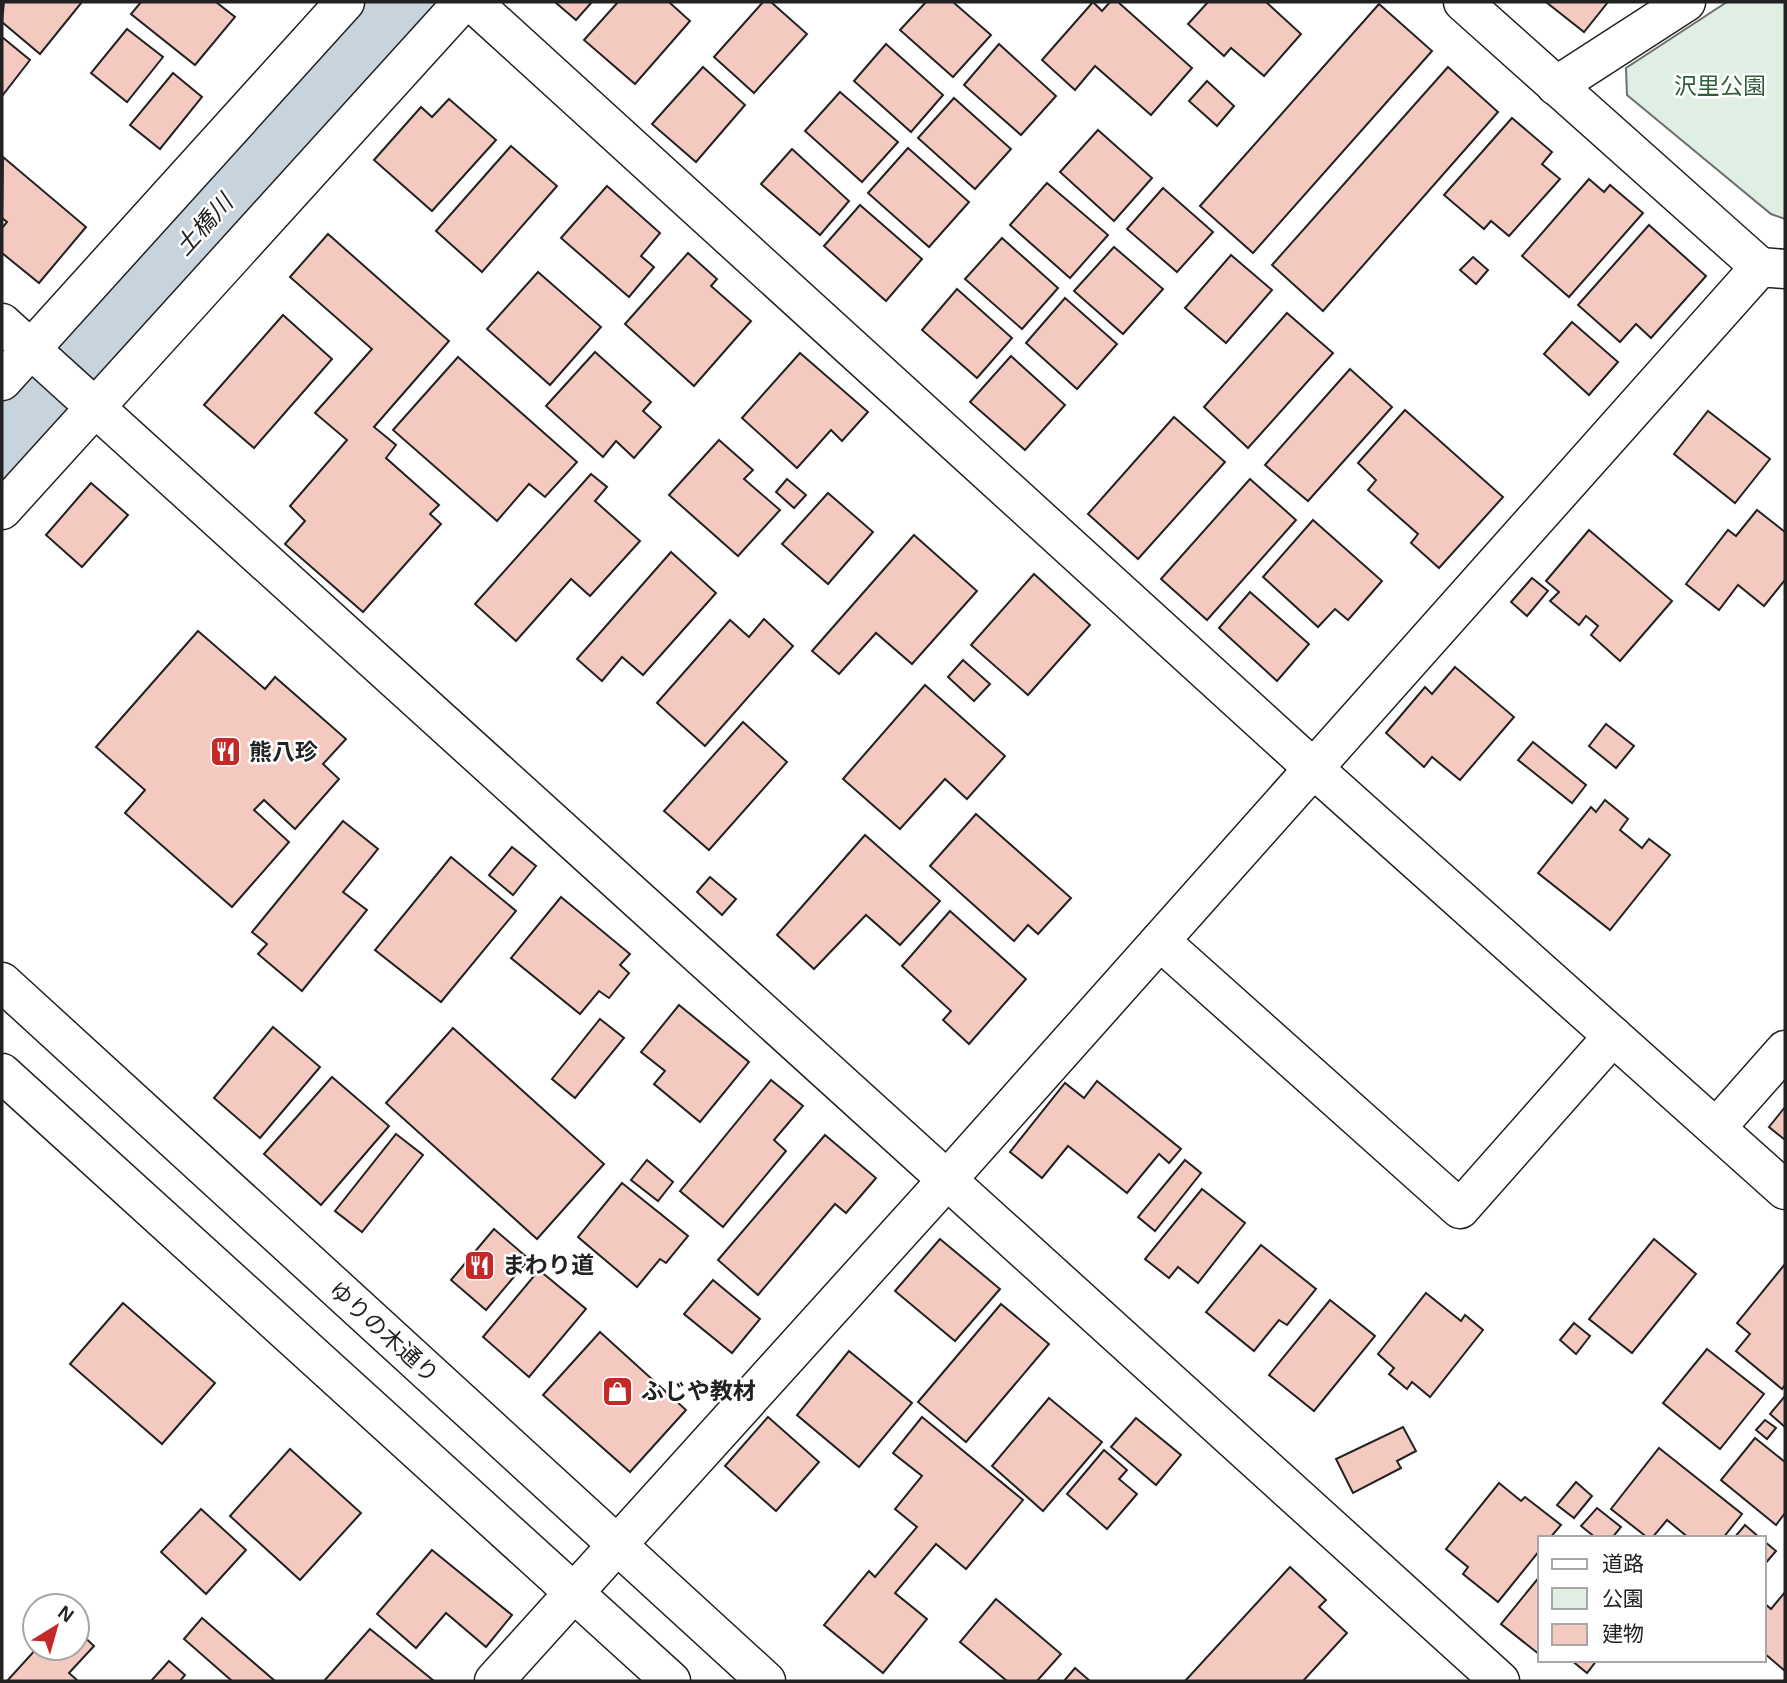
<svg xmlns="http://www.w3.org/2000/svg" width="1787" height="1683" font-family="Helvetica,'Noto Sans JP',sans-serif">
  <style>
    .green { fill: #e0efe3; stroke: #6f6f6f; stroke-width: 2 }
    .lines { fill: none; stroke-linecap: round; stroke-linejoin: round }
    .river { stroke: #c7d3dd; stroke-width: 100 }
    .building { fill: #f3c9c0; stroke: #222; stroke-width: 2 }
    .minor-casing { stroke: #222; stroke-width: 41 }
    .minor { stroke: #fff; stroke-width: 38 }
    .labels { text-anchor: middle; stroke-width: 5; stroke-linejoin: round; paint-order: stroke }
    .park-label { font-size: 23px; fill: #2f5e38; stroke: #fff }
    .poi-label { font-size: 23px; font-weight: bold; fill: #222; stroke: #fff; text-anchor: start }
    .street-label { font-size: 23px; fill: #222; stroke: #fff }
    .water-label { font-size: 24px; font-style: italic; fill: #222; stroke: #fff }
  </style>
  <rect width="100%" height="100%" fill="#fff"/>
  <polygon class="green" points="1727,2 1785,2 1785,219 1771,214 1627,95 1626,68"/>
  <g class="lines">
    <polyline class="river" points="2,448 407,2"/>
  </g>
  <g class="building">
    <polygon points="4,2 82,2 40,54 2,22"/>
    <polygon points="141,2 216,2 235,17 195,65 131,14"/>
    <polygon points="555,2 592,2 576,20"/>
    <polygon points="618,2 669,2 690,21 635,84 584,40"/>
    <polygon points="763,2 771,2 807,34 754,93 714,57"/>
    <polygon points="926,2 953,2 991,35 953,77 900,30"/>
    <polygon points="1093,2 1102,11 1110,2 1118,2 1192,68 1151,115 1095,66 1075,90 1042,60"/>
    <polygon points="1208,2 1266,2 1301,34 1264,76 1231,48 1224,56 1188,24"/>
    <polygon points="1546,2 1608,2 1584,32"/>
    <polygon points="1379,4 1432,51 1253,253 1200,206"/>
    <polygon points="127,29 163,57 127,102 91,73"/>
    <polygon points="2,37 30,60 2,96"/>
    <polygon points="886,44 943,95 911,132 854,81"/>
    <polygon points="999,44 1056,96 1021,135 964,85"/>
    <polygon points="703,67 745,105 696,162 652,124"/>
    <polygon points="1448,67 1498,112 1323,311 1272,265"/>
    <polygon points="173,73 202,97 160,149 130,125"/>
    <polygon points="1207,81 1234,106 1217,126 1189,101"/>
    <polygon points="840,92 898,142 862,182 805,131"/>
    <polygon points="954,98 1011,149 975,189 918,138"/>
    <polygon points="449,99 496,140 432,211 374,160 421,107 432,117"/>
    <polygon points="1512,118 1552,152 1542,164 1560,179 1509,236 1491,221 1484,229 1444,195"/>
    <polygon points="1098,130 1152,178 1114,221 1060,172"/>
    <polygon points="511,146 557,186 482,272 436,231"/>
    <polygon points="908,148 969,202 929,247 868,193"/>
    <polygon points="792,149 849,201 820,235 761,184"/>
    <polygon points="3,157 86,227 39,283 2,253 2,228 7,222 2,218"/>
    <polygon points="1589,179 1604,192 1610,185 1643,213 1569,297 1522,256"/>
    <polygon points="1047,183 1108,235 1070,278 1010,225"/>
    <polygon points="607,186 660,233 641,256 654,267 629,297 561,238"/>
    <polygon points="1163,188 1213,232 1177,272 1127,229"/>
    <polygon points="860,205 922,259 886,301 824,246"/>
    <polygon points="1649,225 1706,276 1651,338 1636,324 1620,342 1578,305"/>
    <polygon points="328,234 449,341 374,427 396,445 386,458 439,505 430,514 441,524 363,612 285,544 305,521 290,506 347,440 315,413 372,349 290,277"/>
    <polygon points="1002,238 1058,288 1022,329 965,279"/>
    <polygon points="1114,247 1163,289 1123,334 1074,291"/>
    <polygon points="688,253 717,279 711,286 751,321 694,386 625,324"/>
    <polygon points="1231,255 1272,290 1226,343 1185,308"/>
    <polygon points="1473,257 1488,270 1476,284 1460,270"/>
    <polygon points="538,272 601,327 550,385 487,329"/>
    <polygon points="957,289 1012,338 977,378 922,330"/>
    <polygon points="1065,298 1117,344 1077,389 1026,343"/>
    <polygon points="1287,313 1333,353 1248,448 1204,407"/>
    <polygon points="283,315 332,359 254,448 204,405"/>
    <polygon points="1572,322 1618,362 1589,395 1544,354"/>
    <polygon points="595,352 651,402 643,411 661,427 634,458 616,441 603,457 546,406"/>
    <polygon points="800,353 868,412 842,441 831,430 797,468 742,418"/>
    <polygon points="1011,356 1065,405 1025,450 970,402"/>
    <polygon points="458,357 577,462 545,497 529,484 497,521 393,430"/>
    <polygon points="1350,369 1392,407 1308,501 1265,465"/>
    <polygon points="1405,410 1503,497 1439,568 1411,543 1418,534 1368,490 1376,480 1358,463"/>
    <polygon points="1708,411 1770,459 1735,503 1674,454"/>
    <polygon points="1174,417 1225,462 1138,559 1088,514"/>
    <polygon points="719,440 753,470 744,479 780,510 738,556 669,495"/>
    <polygon points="591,474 607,487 595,501 640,541 590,596 571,579 516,641 475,604"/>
    <polygon points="787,479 806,495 794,508 776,492"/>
    <polygon points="1250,479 1296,520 1207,620 1161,579"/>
    <polygon points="91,483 128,515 82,567 46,535"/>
    <polygon points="828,493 873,532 828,584 782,544"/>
    <polygon points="1757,510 1785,532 1785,580 1764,606 1738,585 1719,610 1686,584 1728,530 1736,536"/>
    <polygon points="1313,520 1382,581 1348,620 1335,609 1318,627 1263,577"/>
    <polygon points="1589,530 1672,601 1620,661 1591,635 1598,626 1586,616 1579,625 1550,601 1559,592 1546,581"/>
    <polygon points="914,535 977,591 912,664 876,633 839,674 812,651"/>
    <polygon points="671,552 716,593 643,675 622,657 602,681 577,659"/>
    <polygon points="1034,574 1090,625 1028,695 971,645"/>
    <polygon points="1532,578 1548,591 1527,616 1511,602"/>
    <polygon points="1250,592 1309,644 1277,681 1219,628"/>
    <polygon points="764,619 793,646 705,746 657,703 730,620 749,637"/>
    <polygon points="198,631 265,689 275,677 346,739 323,764 339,779 295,829 264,800 254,810 289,842 232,907 125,813 145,790 96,747"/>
    <polygon points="963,660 990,684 974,701 948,677"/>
    <polygon points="1455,667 1514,717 1460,780 1432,757 1424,767 1386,733 1425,687 1432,694"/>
    <polygon points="925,685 1005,756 967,799 945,779 900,829 843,779"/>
    <polygon points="743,722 787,762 709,850 664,811"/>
    <polygon points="1606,724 1634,746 1616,768 1589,746"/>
    <polygon points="1533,742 1586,785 1572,803 1518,760"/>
    <polygon points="1605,800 1628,819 1620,830 1642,848 1649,839 1670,855 1610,930 1538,873 1591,807 1596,812"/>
    <polygon points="976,814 1071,898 1038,934 1028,925 1014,941 930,866"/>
    <polygon points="343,821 378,849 343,892 367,910 302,991 258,954 267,944 252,932"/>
    <polygon points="865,835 940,901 900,945 866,915 814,969 777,935"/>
    <polygon points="512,847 536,866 513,895 489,875"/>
    <polygon points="451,857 516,911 441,1002 375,950"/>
    <polygon points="710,877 736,899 722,915 697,892"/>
    <polygon points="561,897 630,954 620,965 629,973 609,998 599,991 580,1014 511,958"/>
    <polygon points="950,911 1026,979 969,1044 943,1020 951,1011 902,966"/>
    <polygon points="679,1005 749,1062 700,1122 654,1084 665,1071 641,1052"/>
    <polygon points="600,1019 624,1038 575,1098 552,1079"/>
    <polygon points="273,1027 320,1067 260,1138 214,1098"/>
    <polygon points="453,1028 604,1164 537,1239 386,1103"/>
    <polygon points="332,1077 389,1126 321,1205 264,1154"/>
    <polygon points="771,1080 803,1106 774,1140 786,1151 723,1227 680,1191"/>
    <polygon points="1097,1081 1181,1149 1169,1163 1159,1154 1127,1193 1068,1146 1042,1178 1010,1152 1065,1083 1084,1098"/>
    <polygon points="1785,1107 1785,1140 1769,1127"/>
    <polygon points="396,1134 423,1155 362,1232 335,1211"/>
    <polygon points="825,1135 876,1178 846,1213 835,1204 758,1295 718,1260"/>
    <polygon points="647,1160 673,1182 658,1201 631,1180"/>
    <polygon points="1185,1160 1201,1173 1155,1231 1138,1217"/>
    <polygon points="622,1183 688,1236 666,1263 660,1259 637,1287 578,1237"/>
    <polygon points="1202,1189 1245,1223 1198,1283 1178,1267 1169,1278 1145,1259"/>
    <polygon points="494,1229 529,1259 486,1310 451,1280"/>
    <polygon points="940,1239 1000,1289 955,1341 895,1291"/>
    <polygon points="1654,1239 1696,1274 1632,1353 1589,1319"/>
    <polygon points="1261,1245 1316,1289 1287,1325 1279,1320 1254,1351 1206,1312"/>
    <polygon points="1785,1264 1785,1385 1782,1389 1736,1351 1750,1334 1737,1323"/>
    <polygon points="539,1270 586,1309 529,1377 483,1337"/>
    <polygon points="713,1280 760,1319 732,1353 684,1314"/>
    <polygon points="1426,1293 1461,1321 1465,1315 1483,1330 1430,1397 1412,1382 1407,1389 1389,1374 1394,1368 1378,1354"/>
    <polygon points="1330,1300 1375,1336 1314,1411 1269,1375"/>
    <polygon points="123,1303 215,1383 162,1444 70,1364"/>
    <polygon points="1001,1304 1049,1344 966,1442 918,1402"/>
    <polygon points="1574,1323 1590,1336 1576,1354 1560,1340"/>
    <polygon points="600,1332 686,1410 630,1472 543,1395"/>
    <polygon points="1707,1349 1764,1394 1720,1449 1663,1403"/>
    <polygon points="849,1351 912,1403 859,1467 797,1415"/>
    <polygon points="1785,1396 1785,1427 1770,1414"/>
    <polygon points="1049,1398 1102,1442 1043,1511 992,1466"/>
    <polygon points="768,1417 819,1462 776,1511 725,1466"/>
    <polygon points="922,1417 1023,1500 966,1569 936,1544 895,1593 927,1619 883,1673 824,1625 869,1571 875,1577 917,1527 895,1509 922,1476 893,1453"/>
    <polygon points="1136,1418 1181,1455 1156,1485 1111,1447"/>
    <polygon points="1765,1420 1776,1428 1767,1439 1756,1430"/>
    <polygon points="1403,1427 1416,1451 1397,1461 1401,1468 1353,1493 1336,1459"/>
    <polygon points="1755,1438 1785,1462 1785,1513 1776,1525 1721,1480"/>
    <polygon points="1659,1448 1742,1514 1723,1538 1689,1538 1667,1520 1652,1538 1648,1538 1611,1509"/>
    <polygon points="290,1449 361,1513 300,1580 230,1516"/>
    <polygon points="1104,1450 1127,1470 1119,1479 1137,1494 1107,1529 1067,1494"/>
    <polygon points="1576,1482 1592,1496 1574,1518 1557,1505"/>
    <polygon points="1499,1483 1521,1501 1525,1497 1561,1525 1550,1538 1540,1538 1540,1550 1498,1602 1463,1574 1468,1567 1446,1549"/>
    <polygon points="1597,1508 1621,1527 1612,1538 1596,1538 1581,1526"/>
    <polygon points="201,1509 246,1550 206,1594 161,1552"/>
    <polygon points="1745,1525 1760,1538 1734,1538"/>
    <polygon points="1764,1541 1776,1551 1764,1565"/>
    <polygon points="432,1550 512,1615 486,1647 446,1613 416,1648 377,1614"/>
    <polygon points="1290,1567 1326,1600 1319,1607 1347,1633 1303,1681 1185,1681"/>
    <polygon points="1540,1576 1540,1655 1501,1624"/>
    <polygon points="1785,1592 1785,1671 1764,1653 1764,1603 1771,1609"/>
    <polygon points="996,1599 1061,1654 1037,1681 1007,1681 960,1642"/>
    <polygon points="202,1618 275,1681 232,1681 184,1639"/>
    <polygon points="370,1629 434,1681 324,1681"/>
    <polygon points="77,1630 94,1646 69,1673 78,1681 7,1681 37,1648 77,1648"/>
    <polygon points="1571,1660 1597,1660 1587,1673"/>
    <polygon points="169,1661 185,1675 180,1681 151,1681"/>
    <polygon points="1075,1668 1090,1681 1064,1681"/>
  </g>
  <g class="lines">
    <defs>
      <g id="minor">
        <polyline points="472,2 1314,769 1785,1190"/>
        <polyline points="1463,2 1760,267"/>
        <polyline points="1556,86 1686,2"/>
        <polyline points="2,323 1500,1681"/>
        <polyline points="2,381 345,2"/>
        <polyline points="2,510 463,2"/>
        <polyline points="1160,941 1460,1209 1613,1036"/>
        <polyline points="2,982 766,1681"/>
        <polyline points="2,1073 671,1681"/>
        <polyline points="1716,1128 1785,1050"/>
        <polyline points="494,1681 946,1181 1760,267 1785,269"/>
      </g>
    </defs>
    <use href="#minor" class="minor-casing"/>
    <use href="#minor" class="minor"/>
  </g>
  <defs>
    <symbol id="restaurant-square" viewBox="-11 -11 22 22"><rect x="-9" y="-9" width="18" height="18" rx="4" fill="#c62828" stroke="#fff"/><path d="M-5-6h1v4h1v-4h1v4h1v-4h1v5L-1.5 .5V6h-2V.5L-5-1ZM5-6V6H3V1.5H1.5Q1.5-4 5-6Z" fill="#fff"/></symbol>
    <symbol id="shop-square" viewBox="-11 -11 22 22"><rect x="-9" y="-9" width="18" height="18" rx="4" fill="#c62828" stroke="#fff"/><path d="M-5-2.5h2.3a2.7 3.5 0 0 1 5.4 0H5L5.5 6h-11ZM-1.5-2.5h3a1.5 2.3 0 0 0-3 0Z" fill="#fff"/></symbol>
  </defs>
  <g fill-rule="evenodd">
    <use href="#restaurant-square" x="208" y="734" width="35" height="35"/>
    <use href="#restaurant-square" x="462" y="1248" width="35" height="35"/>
    <use href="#shop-square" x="600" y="1374" width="35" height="35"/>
  </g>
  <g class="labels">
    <g class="park-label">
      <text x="1720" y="94">沢里公園</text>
    </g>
    <g class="poi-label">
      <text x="249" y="760">熊八珍</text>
      <text x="502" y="1273">まわり道</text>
      <text x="641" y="1399">ふじや教材</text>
    </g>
    <g class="street-label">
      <text transform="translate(384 1332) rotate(42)" y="8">ゆりの木通り</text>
    </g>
    <g class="water-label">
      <text transform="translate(204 225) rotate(-48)" y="8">土橋川</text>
    </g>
  </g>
  <rect width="1787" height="1683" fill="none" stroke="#222222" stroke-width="7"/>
  <rect x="1538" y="1536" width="228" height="126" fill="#ffffff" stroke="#a7a7a7" stroke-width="2"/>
  <rect x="1552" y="1559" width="35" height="10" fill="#ffffff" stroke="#a7a7a7" stroke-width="2"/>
  <text x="1602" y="1571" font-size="21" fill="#222222">道路</text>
  <rect x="1552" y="1588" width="35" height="21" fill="#e0efe3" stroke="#a7a7a7" stroke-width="2"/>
  <text x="1602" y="1606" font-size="21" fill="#222222">公園</text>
  <rect x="1552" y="1624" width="35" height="21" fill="#f3c9c0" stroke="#a7a7a7" stroke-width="2"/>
  <text x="1602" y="1641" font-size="21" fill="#222222">建物</text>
  <g transform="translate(56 1627) rotate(37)"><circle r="33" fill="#ffffff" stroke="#a7a7a7" stroke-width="2"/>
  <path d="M0-5L12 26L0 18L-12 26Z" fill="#c62828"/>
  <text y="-10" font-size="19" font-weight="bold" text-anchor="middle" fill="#222222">N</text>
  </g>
</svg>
